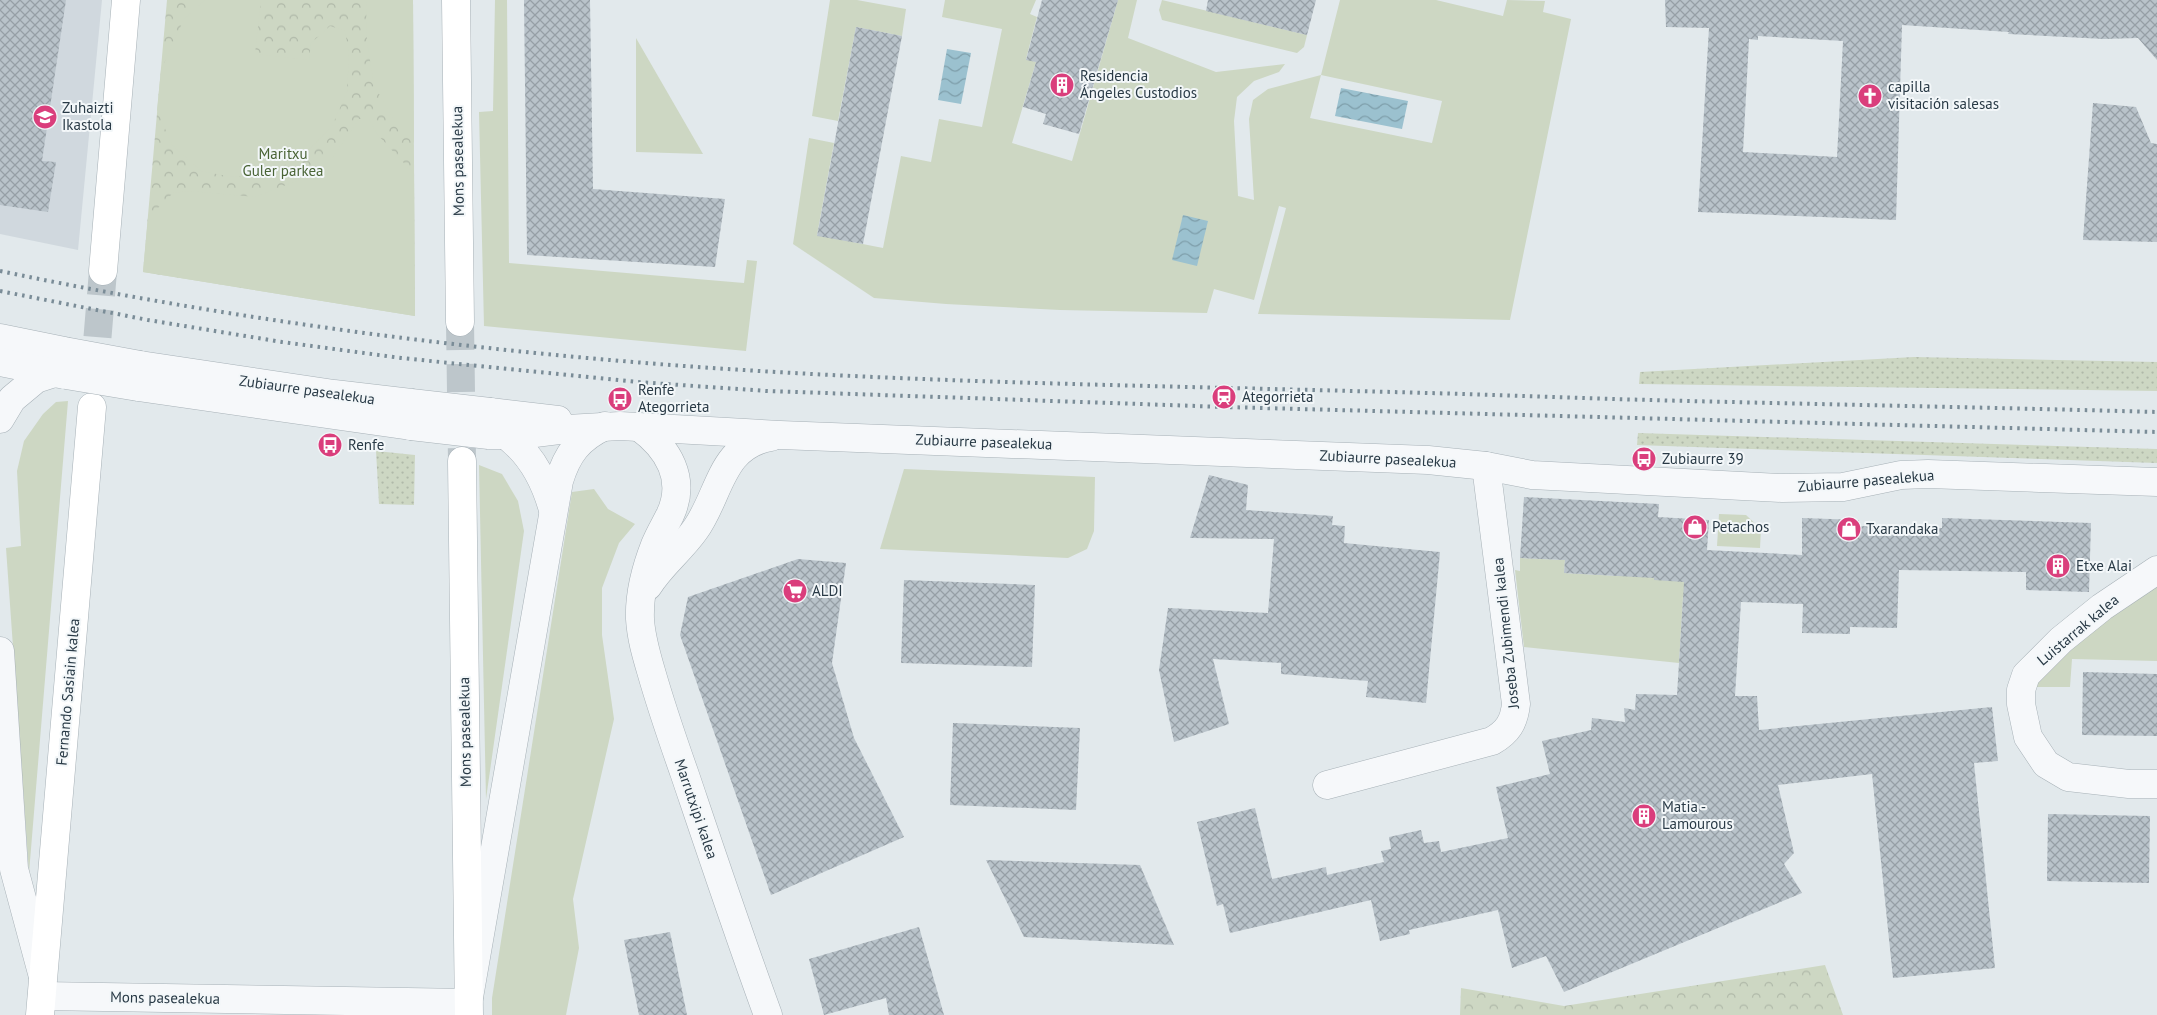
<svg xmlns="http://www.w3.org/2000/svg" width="2157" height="1015" font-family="'PT Sans',sans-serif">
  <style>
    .built { fill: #d0d8de }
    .grass { fill: url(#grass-dots) }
    .forest { fill: url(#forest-crowns) }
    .garden { fill: #cdd7c3; fill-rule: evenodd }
    .water { fill: url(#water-waves) }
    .building { fill: url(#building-cross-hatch); fill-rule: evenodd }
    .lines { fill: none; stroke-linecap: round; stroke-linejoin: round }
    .secondary-tunnel { stroke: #bdc6cb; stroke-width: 28; stroke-dasharray: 28 14; stroke-linecap: butt }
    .street-casing { stroke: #a7b1b7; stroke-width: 29 }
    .secondary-casing { stroke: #a7b1b7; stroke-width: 29 }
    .street { stroke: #f6f8fa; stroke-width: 28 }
    .secondary { stroke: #fff; stroke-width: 28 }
    .rail { stroke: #7a8c97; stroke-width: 4; stroke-dasharray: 2.5 5; stroke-linecap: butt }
    .street-bridge-casing { stroke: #a7b1b7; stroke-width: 29; stroke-linecap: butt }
    .street-bridge { stroke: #f6f8fa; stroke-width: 28 }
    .labels { text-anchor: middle; stroke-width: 4; stroke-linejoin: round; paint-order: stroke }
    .poi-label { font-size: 15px; fill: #293a46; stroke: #f3f7f9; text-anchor: start }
    .park-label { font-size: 15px; fill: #496335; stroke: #f3f7f9 }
    .street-label { font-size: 15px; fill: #293a46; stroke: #f3f7f9 }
  </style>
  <defs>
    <pattern id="grass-dots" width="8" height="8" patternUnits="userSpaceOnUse" patternTransform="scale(1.25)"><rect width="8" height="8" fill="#cdd7c3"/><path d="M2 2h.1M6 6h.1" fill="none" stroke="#b0b9a9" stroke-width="1.8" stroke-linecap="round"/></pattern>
    <pattern id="forest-crowns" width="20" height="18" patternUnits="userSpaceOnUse" patternTransform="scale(1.25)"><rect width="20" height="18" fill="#cdd7c3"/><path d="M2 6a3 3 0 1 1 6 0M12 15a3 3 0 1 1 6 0" fill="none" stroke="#b0b9a9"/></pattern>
    <pattern id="water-waves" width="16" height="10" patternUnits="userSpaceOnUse" patternTransform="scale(1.25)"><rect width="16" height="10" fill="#9bc1cf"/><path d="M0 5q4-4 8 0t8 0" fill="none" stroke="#7e9eaa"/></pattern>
    <pattern id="building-cross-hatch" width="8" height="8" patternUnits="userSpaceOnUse" patternTransform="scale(1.25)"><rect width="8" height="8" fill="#b9c3ca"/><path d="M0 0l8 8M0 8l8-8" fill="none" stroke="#969fa6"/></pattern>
  </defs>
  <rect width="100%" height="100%" fill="#e2e9ec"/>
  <polygon class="built" points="0,0 102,0 78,250 0,234"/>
  <g class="grass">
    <polygon points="1914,357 2157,362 2157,391 1639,384 1640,372"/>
    <polygon points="1638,433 2157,449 2157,463 1637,445"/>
    <polygon points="376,451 415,455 414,505 379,504"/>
  </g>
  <g class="forest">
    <polygon points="167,0 413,0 415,316 143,272"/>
    <polygon points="1825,965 1843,1015 1460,1015 1461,988 1564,1006"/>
  </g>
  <g class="garden">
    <polygon points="205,0 261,0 255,54 309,60 311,43 330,26 345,31 349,54 347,92 332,126 303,156 267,174 232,177 201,171 172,145 157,110 161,70 184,19"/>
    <polygon points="366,0 413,0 414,143 396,124 374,85 367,42"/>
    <polygon points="495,0 507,0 509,263 744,283 747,260 757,261 746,351 484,326 479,112 493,111"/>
    <polygon points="830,0 857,0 906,9 902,36 856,27 838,121 812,116"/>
    <path d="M945 0H1036L1030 14 1037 17 1026 59 1036 62 1012 143 1072 161 1118 0H1137L1128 38 1216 72 1285 64 1279 72 1254 81 1237 97 1234 121 1238 196 1254 200 1249 119 1253 100 1268 89 1321 75 1340 0H1436L1503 16 1507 0 1545 1 1543 12 1571 19 1510 320 1258 314 1286 208 1279 206 1254 300 1214 289 1207 313 1060 310 946 304 874 298 793 244 809 138 834 143 817 235 883 248 901 156 931 162 939 119 982 127 1002 29 942 17ZM1321 75 1442 101 1432 143 1310 118Z"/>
    <polygon points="1162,0 1307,35 1304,47 1297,53 1162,20 1159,10"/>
    <polygon points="636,38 703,154 636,152"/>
    <polygon points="359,119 369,119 377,134 414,174 415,316 143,272 148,218 173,193 191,191 255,197 299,180 332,158"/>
    <polygon points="68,401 29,873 6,548 21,546 17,471 24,441 43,414 56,402"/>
    <polygon points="479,465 502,474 518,501 524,531 486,799"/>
    <polygon points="904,469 1095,477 1094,531 1087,549 1068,558 880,549"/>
    <polygon points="594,489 608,509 635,524 619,543 602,588 602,635 614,719 573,899 579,948 566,1015 492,1015 492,998 572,492"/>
    <polygon points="1719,514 1746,515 1761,529 1760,548 1717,546"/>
    <polygon points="1520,558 1565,560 1564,573 1618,576 1619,559 1700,583 1683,597 1679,663 1524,647 1515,570 1520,571"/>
    <polygon points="2157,580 2157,661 2072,659 2070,687 2034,687 2068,648"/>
  </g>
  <g class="water">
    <polygon points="947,49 971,53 961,104 938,100"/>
    <polygon points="1341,88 1408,101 1402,129 1335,116"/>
    <polygon points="1183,215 1208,221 1197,266 1172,260"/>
  </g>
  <g class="building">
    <polygon points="0,0 66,0 42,161 56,162 48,212 0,205"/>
    <polygon points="524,0 590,0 593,189 725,199 715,267 527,255"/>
    <polygon points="1042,0 1118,0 1079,134 1043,124 1046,114 1023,107 1036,62 1026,60"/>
    <polygon points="1208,0 1316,0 1307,35 1206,11"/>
    <path d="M1665 0H2157V60L2138 38 2104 39 2008 34 2009 32 1902 25 1896 220 1698 212 1709 28 1666 27ZM1758 36 1843 41 1837 157 1743 152 1749 39 1758 40Z"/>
    <polygon points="856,27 902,36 863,244 817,236"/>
    <polygon points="2093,103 2136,107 2151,143 2157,144 2157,242 2083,240"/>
    <polygon points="1209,475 1248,485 1246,510 1333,516 1332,525 1345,526 1344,543 1440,552 1426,703 1366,697 1368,681 1281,674 1281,663 1213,659 1229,724 1174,742 1159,670 1168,608 1268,613 1274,539 1190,538"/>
    <polygon points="1524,497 1659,504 1658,517 1709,520 1707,550 1802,555 1802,518 1859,520 1858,526 1942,528 1942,518 2091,523 2089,592 2026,590 2026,572 1899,570 1897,628 1850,627 1850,634 1802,633 1803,604 1741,602 1735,696 1757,696 1759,730 1992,707 1998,761 1974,763 1995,968 1893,978 1872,774 1778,785 1794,853 1784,864 1802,893 1564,992 1546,956 1512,968 1498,910 1409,930 1410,934 1380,941 1371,900 1230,933 1223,904 1217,906 1197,822 1255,808 1272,879 1326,867 1327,875 1384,862 1381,851 1391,849 1389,837 1421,830 1424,843 1439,841 1441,852 1508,838 1496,787 1550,774 1542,741 1591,730 1592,718 1625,722 1624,708 1635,710 1636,694 1677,695 1684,582 1654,580 1654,578 1564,573 1565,560 1520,558"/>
    <polygon points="798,559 846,563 832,663 854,738 904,837 771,895 680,635 688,597"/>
    <polygon points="904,580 1035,585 1032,667 901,663"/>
    <polygon points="2083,672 2157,674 2157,736 2082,735"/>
    <polygon points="953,723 1080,728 1076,810 950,805"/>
    <polygon points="2048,814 2150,816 2149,883 2047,881"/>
    <polygon points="986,860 1140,865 1174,945 1024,937"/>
    <polygon points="919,927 944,1015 889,1015 886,998 824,1015 809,959"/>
    <polygon points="670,932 687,1015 639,1015 624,940"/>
  </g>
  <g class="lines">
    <g class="secondary-tunnel">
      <polyline points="460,322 462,461"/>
      <polyline points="94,379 103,271"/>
    </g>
    <defs>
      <g id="street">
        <polyline points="0,338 64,351"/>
        <polyline points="0,362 60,374"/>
        <polyline points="140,365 334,394 411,403"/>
        <polyline points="138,387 411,426"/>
        <polyline points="490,412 558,420"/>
        <polyline points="0,419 12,399 36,379 67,369"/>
        <path d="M639 427C668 448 687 479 670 515 665 525 659 535 655 545 646 568 639 594 640 619 641 637 646 654 651 671 661 706 673 741 685 775 712 855 739 936 768 1015"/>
        <path d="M498 430C528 448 544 477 553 510"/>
        <polyline points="489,435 519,435 567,429 620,426 780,435 1428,460 1486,466 1532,475 1782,488 1843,487 1901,475 1928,474 2157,482"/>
        <polyline points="2157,570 2102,607 2061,640 2026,675 2021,690 2021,704 2028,737 2046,764 2068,777 2129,784 2157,784"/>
        <path d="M648 586C661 565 681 550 695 530 720 496 720 445 771 437"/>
        <polyline points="0,651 14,869 42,973"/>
        <path d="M1327 785 1492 741C1508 732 1514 722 1516 704L1486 466"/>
        <path d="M42 996 468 1003 559 481C567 454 579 438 605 426"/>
      </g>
      <g id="secondary">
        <polyline points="456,0 460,322"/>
        <polyline points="103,271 126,0"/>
        <polyline points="462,461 469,1015"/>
        <polyline points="40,1015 92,407"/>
      </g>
    </defs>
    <use href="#street" class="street-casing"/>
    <use href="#secondary" class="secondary-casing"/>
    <use href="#street" class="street"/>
    <use href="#secondary" class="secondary"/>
    <g class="rail">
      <path d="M0 271C255 324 515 357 776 372 968 383 1160 386 1352 391 1439 393 1526 396 1613 399 1794 404 1976 407 2157 412"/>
      <polyline points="0,291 148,320 282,342 401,358 637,382 767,391 1225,407 2157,432"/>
    </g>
    <defs>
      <g id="street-bridge">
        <polyline points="64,351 140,365"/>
        <polyline points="66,375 138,387"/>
        <polyline points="411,403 490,412"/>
        <polyline points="411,426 489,435"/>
      </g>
    </defs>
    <use href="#street-bridge" class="street-bridge-casing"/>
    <use href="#street-bridge" class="street-bridge"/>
  </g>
  <defs>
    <symbol id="building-disc" viewBox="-11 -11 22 22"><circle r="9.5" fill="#da3e7c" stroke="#f3f7f9"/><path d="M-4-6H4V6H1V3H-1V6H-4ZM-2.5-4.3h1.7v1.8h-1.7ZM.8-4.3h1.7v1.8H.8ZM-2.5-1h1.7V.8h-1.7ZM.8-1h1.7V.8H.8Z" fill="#fff"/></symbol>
    <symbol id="church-disc" viewBox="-11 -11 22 22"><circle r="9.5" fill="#da3e7c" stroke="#f3f7f9"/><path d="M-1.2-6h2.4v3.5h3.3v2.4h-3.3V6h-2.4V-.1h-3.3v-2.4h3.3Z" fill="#fff"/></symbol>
    <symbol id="school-disc" viewBox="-11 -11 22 22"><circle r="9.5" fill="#da3e7c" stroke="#f3f7f9"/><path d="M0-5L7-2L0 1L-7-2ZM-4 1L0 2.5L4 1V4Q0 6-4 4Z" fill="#fff"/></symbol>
    <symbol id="station-disc" viewBox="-11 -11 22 22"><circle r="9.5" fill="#da3e7c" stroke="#f3f7f9"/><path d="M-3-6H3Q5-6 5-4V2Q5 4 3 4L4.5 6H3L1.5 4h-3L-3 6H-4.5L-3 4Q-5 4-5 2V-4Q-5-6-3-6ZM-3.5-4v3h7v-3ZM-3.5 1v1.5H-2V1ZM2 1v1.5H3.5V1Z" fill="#fff"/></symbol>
    <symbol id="bus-disc" viewBox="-11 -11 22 22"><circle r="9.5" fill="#da3e7c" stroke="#f3f7f9"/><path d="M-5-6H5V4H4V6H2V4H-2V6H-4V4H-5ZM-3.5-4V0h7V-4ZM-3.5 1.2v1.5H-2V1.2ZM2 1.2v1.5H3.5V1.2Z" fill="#fff"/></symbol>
    <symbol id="shop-disc" viewBox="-11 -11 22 22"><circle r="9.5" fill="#da3e7c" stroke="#f3f7f9"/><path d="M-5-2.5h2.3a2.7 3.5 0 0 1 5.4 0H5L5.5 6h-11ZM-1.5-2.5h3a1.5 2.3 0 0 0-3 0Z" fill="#fff"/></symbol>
    <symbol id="supermarket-disc" viewBox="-11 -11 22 22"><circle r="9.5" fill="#da3e7c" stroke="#f3f7f9"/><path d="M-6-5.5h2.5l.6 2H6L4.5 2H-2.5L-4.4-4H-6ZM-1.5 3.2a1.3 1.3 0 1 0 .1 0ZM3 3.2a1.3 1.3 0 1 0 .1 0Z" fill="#fff"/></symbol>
  </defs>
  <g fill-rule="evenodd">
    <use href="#building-disc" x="1048" y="71" width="28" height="28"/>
    <use href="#church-disc" x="1856" y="82" width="28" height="28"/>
    <use href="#school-disc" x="31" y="103" width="28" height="28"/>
    <use href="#station-disc" x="1210" y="383" width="28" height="28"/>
    <use href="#bus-disc" x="606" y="385" width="28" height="28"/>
    <use href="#bus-disc" x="316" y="431" width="28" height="28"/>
    <use href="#bus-disc" x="1630" y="445" width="28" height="28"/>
    <use href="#shop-disc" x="1681" y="513" width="28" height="28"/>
    <use href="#shop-disc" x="1835" y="515" width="28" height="28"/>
    <use href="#building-disc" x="2044" y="552" width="28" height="28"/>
    <use href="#supermarket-disc" x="781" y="577" width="28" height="28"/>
    <use href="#building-disc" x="1630" y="802" width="28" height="28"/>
  </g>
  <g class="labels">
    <g class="poi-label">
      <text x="1080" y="81">Residencia<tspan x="1080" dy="17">Ángeles Custodios</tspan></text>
      <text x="1888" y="92">capilla<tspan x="1888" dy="17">visitación salesas</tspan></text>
      <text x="62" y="113">Zuhaizti<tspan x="62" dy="17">Ikastola</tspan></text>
      <text x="638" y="395">Renfe<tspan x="638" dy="17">Ategorrieta</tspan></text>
      <text x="1242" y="402">Ategorrieta</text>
      <text x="348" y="450">Renfe</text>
      <text x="1662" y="464">Zubiaurre 39</text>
      <text x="1712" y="532">Petachos</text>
      <text x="1866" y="534">Txarandaka</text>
      <text x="2076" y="571">Etxe Alai</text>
      <text x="812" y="596">ALDI</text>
      <text x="1662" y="812">Matia -<tspan x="1662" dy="17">Lamourous</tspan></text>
    </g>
    <g class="park-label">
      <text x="283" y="159">Maritxu<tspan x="283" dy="17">Guler parkea</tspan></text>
    </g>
    <g class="street-label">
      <text transform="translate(458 161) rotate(-91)" y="5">Mons pasealekua</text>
      <text transform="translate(307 390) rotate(8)" y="5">Zubiaurre pasealekua</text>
      <text transform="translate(984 442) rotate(2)" y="5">Zubiaurre pasealekua</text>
      <text transform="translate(1388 459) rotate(3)" y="5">Zubiaurre pasealekua</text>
      <text transform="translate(1866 481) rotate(-5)" y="5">Zubiaurre pasealekua</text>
      <text transform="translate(2078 630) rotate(-40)" y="5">Luistarrak kalea</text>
      <text transform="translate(1506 633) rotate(-96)" y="5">Joseba Zubimendi kalea</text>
      <text transform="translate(68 692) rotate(-85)" y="5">Fernando Sasiain kalea</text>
      <text transform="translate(465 732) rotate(-91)" y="5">Mons pasealekua</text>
      <text transform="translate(696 809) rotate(71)" y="5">Marrutxipi kalea</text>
      <text transform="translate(165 998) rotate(1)" y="5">Mons pasealekua</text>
    </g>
  </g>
</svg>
